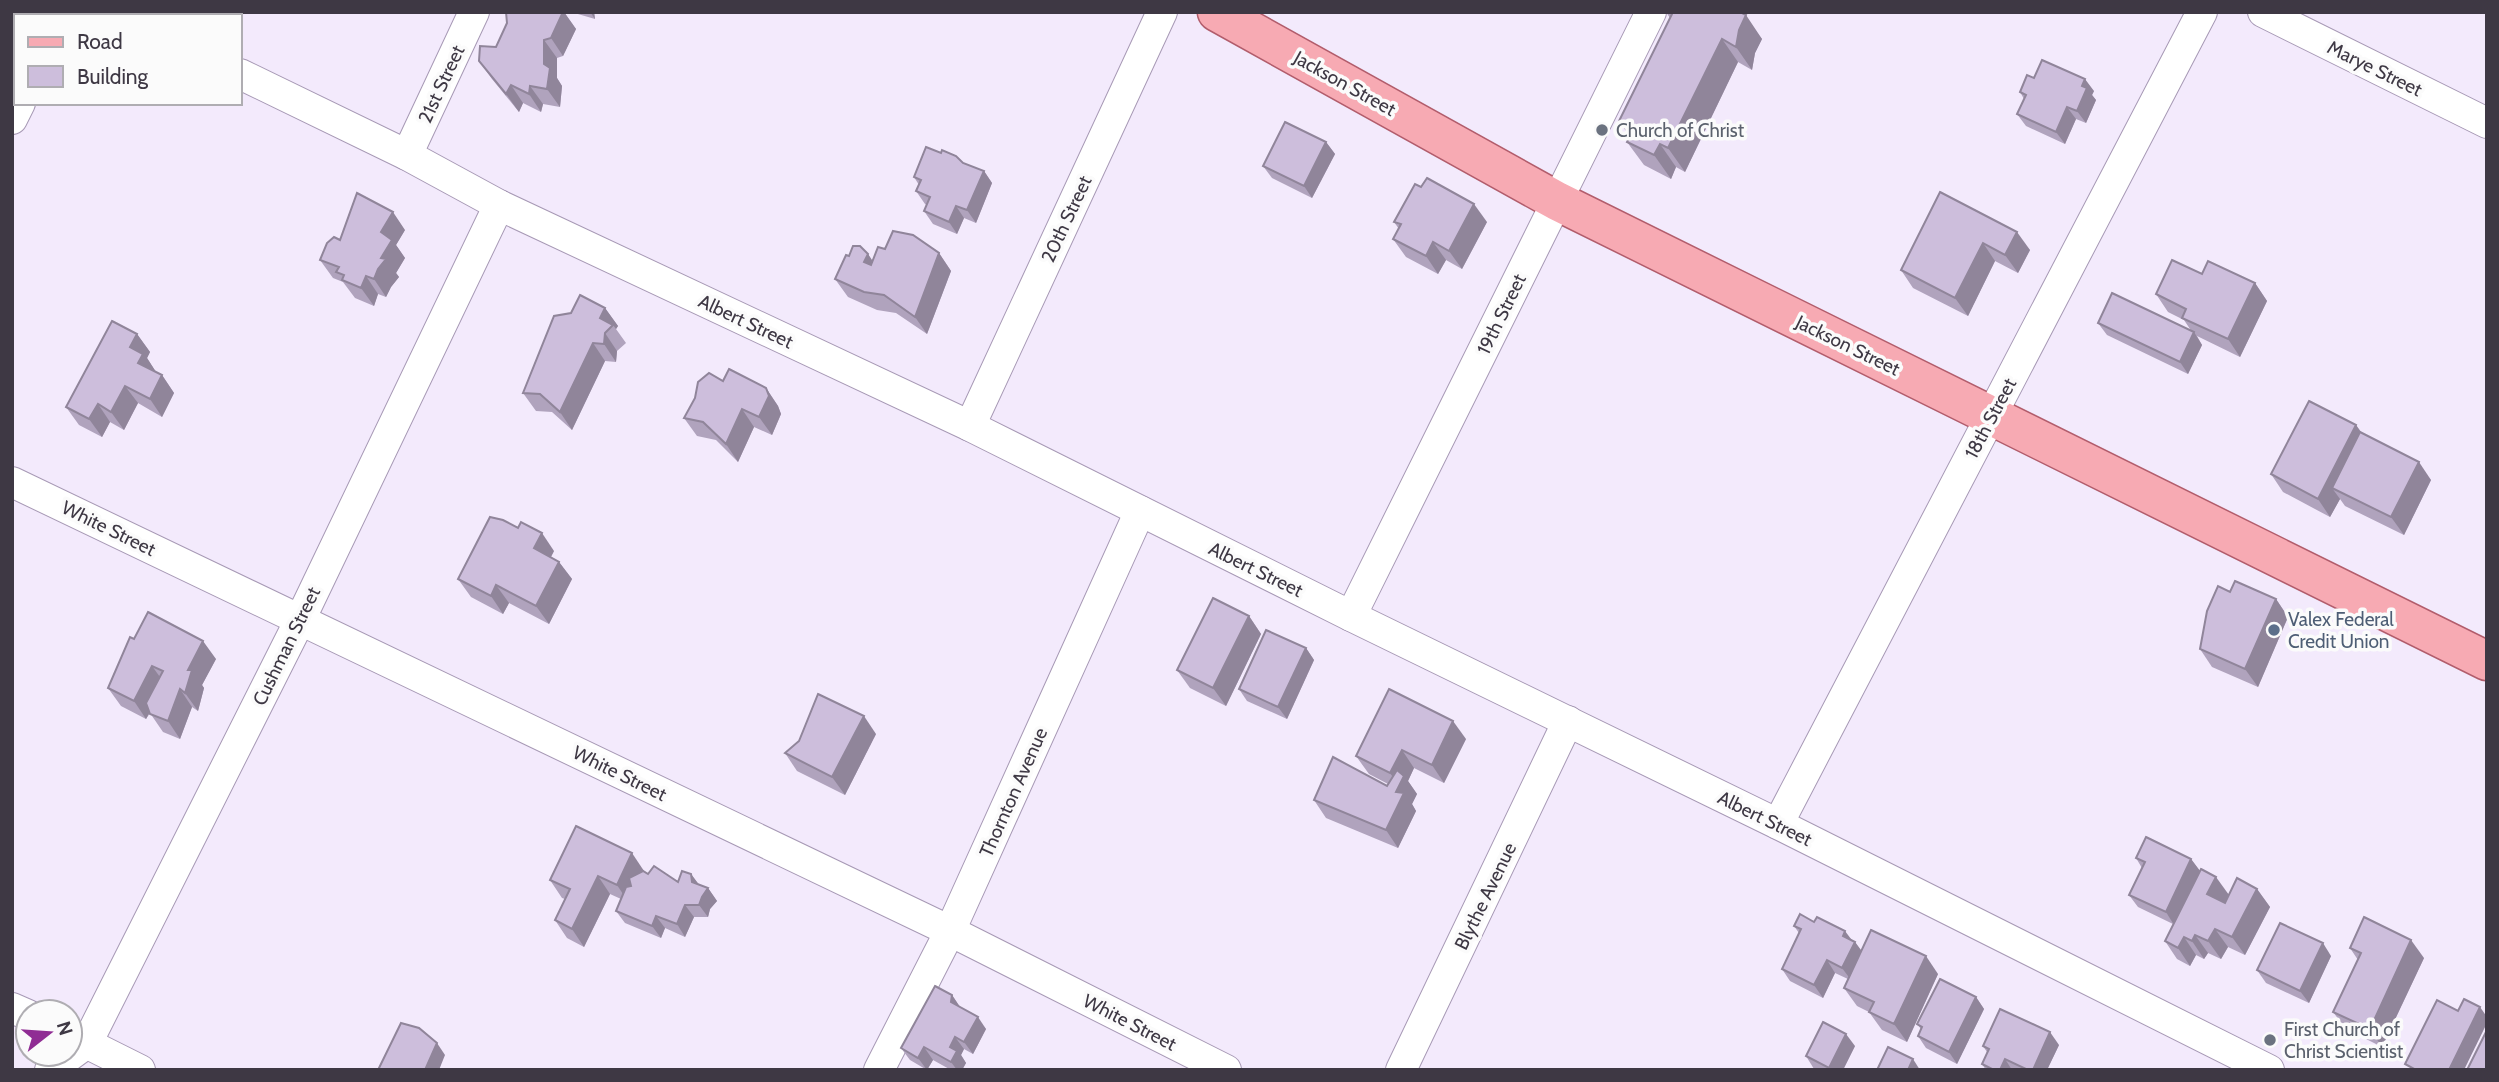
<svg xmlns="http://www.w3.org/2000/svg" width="2499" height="1082" font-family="Cabin,sans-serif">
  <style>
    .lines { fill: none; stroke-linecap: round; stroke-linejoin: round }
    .minor-casing { stroke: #a799b5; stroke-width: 32 }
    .major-casing { stroke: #b25d6c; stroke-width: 41 }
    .minor { stroke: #fff; stroke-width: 30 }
    .major { stroke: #f7aab3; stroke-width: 38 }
    .wall { fill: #b0a3bd }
    .shaded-wall { fill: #90859a }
    .building { fill: #cdbedc; stroke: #90859a; stroke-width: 2 }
    .worship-dot { fill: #6b7280; stroke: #fbfbfb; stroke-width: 2.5 }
    .service-dot { fill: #5c6f8a; stroke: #fbfbfb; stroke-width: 2.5 }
    .labels { text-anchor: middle; stroke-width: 7; stroke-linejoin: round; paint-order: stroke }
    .street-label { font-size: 19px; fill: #3e3844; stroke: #fbfbfb }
    .worship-label { font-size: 19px; fill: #5b616d; stroke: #fbfbfb; text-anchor: start }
    .service-label { font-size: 19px; fill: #4e5e75; stroke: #fbfbfb; text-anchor: start }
  </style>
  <rect width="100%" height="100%" fill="#f3eafc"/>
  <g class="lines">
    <defs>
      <g id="minor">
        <polyline points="113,12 120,16"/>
        <polyline points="2263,12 2487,123"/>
        <polyline points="63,16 65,12"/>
        <polyline points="240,74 407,155 499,205 970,426 1351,616 1778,824 2269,1070"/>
        <polyline points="12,119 20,103"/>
        <polyline points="407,155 474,12"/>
        <polyline points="970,426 1162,12"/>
        <polyline points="12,482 950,931 1226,1070"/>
        <polyline points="1351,616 1651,12"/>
        <polyline points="1778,824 2202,12"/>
        <polyline points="12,1008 28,1015"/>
        <polyline points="70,1035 140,1070"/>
        <polyline points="50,1070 87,1043 300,620 499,205"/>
        <polyline points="879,1070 950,931 1140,511"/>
        <polyline points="1401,1070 1568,721"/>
      </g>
      <polyline id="major" points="1217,12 1557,201 2487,661"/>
    </defs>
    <use href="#minor" class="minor-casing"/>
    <use href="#major" class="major-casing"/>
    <use href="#minor" class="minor"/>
    <use href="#major" class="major"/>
  </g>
  <g class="wall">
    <polygon points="506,12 564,12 576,29 563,56 557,58 557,78 562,86 560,107 543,104 541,112 523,103 519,112 492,79 479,61 496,47 507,23"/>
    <polygon points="571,12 594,12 595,19"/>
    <polygon points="1666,12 1740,12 1762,39 1755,53 1752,70 1738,62 1685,172 1676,167 1671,179 1644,165 1627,142 1630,137 1619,121 1670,18"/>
    <polygon points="2034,78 2094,91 2092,95 2096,100 2086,123 2076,119 2065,144 2026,126 2017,114 2024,99 2020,92"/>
    <polygon points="1326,142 1335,154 1312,198 1272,178 1263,166"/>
    <polygon points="984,171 992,183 976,223 964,218 957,234 933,224 924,211 927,205 925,204 916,191 919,185 914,177"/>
    <polygon points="1940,192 2030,250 2018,273 1995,261 1968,316 1913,288 1901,270"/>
    <polygon points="1394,222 1487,222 1462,269 1446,260 1438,274 1406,257 1393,239 1399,229"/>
    <polygon points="405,230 396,245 405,258 396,273 399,277 391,287 386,297 378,294 374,306 355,298 343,282 333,278 320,260 340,240"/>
    <polygon points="885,249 939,253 951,271 927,334 896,313 877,310 848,297 835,279 849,256 868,254 872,261"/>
    <polygon points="2202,274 2255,283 2267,301 2240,357 2197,336 2202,345 2188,374 2107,335 2098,323 2192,332 2184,320 2168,312 2156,294"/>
    <polygon points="605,308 618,326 616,329 626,343 617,351 616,362 605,361 572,430 552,412 536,411 523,393"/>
    <polygon points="137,334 150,352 147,358 156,372 162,375 174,393 162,417 138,403 124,430 110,422 102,437 79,425 66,407"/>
    <polygon points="723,381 766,388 778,406 781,414 772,435 754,427 738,462 716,440 697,436 684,418"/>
    <polygon points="2356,425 2362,433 2431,480 2404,535 2345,506 2340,499 2330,517 2283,492 2271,474"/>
    <polygon points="554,551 551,557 559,562 572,579 549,624 509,603 503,614 471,597 458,579"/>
    <polygon points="2230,592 2276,599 2288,617 2258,687 2212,667 2200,649"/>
    <polygon points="1249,616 1261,634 1226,706 1190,688 1177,670"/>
    <polygon points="134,639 216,659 202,685 204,688 198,711 192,707 180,739 163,732 150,713 146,719 121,706 108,688"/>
    <polygon points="1306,648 1314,660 1287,719 1247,701 1239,689"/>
    <polygon points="876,734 845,795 797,771 785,753"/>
    <polygon points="1466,739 1444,783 1414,768 1408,781 1417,794 1412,804 1416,811 1398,848 1326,818 1314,800 1387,786 1388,784 1369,774 1356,756"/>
    <polygon points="2136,858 2191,859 2200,871 2229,895 2257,889 2270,907 2245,955 2228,947 2221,959 2208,953 2204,959 2196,955 2190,966 2177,959 2165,941 2173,924 2138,907 2129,895 2142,868"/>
    <polygon points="644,871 648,874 678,882 691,874 699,885 708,888 717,901 710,909 708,917 694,917 685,937 665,928 661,938 625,923 616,911 621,899 610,894 584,947 567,938 555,920 565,899 562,898 550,880"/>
    <polygon points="1794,926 1852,941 1855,942 1861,951 1938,974 1907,1042 1882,1030 1869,1012 1857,1006 1844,988 1848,979 1835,973 1823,998 1790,981 1782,969 1799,933"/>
    <polygon points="2350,948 2424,958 2382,1047 2346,1029 2333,1012 2358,960"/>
    <polygon points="2331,956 2309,1003 2266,983 2257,970"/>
    <polygon points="952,995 960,1007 986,1029 973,1054 964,1049 961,1055 966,1063 962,1070 951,1070 933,1060 927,1070 910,1060 901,1048"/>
    <polygon points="1976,997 1984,1009 1957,1064 1926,1048 1918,1036 1921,1029 1917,1024"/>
    <polygon points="2059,1045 2047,1070 1986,1070 1982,1064 1987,1052 1983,1046"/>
    <polygon points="1855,1046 1843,1070 1817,1070 1814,1069 1806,1056"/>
  </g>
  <g class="shaded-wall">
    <polygon points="563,12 564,12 576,29 563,56 551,38"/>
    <polygon points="590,12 594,12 595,19"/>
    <polygon points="1746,15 1762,39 1755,53 1752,70 1736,47 1739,30"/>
    <polygon points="1722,39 1738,62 1685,172 1668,148"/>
    <polygon points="544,40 557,58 557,78 562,86 560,107 547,89 544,64"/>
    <polygon points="2085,79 2094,91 2092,95 2096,100 2086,123 2077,111 2082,86"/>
    <polygon points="511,85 523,103 519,112 506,94"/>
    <polygon points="530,86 543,104 541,112 529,94"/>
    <polygon points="2067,107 2076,119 2065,144 2056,132"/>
    <polygon points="1326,142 1335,154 1312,198 1304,186"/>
    <polygon points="1660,144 1676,167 1671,179 1654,155"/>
    <polygon points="984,171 992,183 976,223 967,210"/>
    <polygon points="1474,204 1487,222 1462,269 1449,251"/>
    <polygon points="956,206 964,218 957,234 949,222"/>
    <polygon points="393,212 405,230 396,245 405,258 396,273 399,277 391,287 386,297 374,279 381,258 381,232"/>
    <polygon points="2017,232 2030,250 2018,273 2005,255"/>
    <polygon points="1433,242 1446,260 1438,274 1426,256"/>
    <polygon points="1983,243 1995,261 1968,316 1955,298"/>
    <polygon points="939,253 951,271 927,334 915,317"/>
    <polygon points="868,254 880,272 864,262"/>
    <polygon points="366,276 378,294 374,306 361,288"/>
    <polygon points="2255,283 2267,301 2240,357 2228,339"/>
    <polygon points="605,308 618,326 616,329 613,325 600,318"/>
    <polygon points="2194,332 2202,345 2188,374 2180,362"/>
    <polygon points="605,333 617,351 616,362 604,344"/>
    <polygon points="137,334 150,352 147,358 156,372 138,363 130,347"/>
    <polygon points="593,343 605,361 572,430 560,412"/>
    <polygon points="162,375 174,393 162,417 150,399"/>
    <polygon points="125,386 138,403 124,430 111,412"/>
    <polygon points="766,388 778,406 781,414 772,435 759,417"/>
    <polygon points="98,404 110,422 102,437 89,419"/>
    <polygon points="742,409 754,427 738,462 726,444"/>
    <polygon points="2356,425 2368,443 2332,488 2340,499 2330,517 2318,499"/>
    <polygon points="2419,462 2431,480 2404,535 2391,517"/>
    <polygon points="542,533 554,551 546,566 534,548"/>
    <polygon points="559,562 572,579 549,624 536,606"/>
    <polygon points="496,585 509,603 503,614 491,596"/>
    <polygon points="2276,599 2288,617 2258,687 2245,669"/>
    <polygon points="1249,616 1261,634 1226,706 1213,688"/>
    <polygon points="203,641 216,659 202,685 204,688 198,711 185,693 188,670"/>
    <polygon points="1306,648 1314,660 1287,719 1278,707"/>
    <polygon points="152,666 165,684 146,719 134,701"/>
    <polygon points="180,689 192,707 180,739 168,721"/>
    <polygon points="864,716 876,734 845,795 832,777"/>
    <polygon points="1453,721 1466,739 1444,783 1432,765"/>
    <polygon points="1402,750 1414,768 1408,781 1417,794 1412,804 1416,811 1398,848 1386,830 1396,792 1399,786 1390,773"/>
    <polygon points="632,853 644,871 629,903 617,885"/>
    <polygon points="2191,859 2200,871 2174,925 2166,912"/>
    <polygon points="691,874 700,886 692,882"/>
    <polygon points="598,876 610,894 584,947 572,929"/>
    <polygon points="2216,877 2229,895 2220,912 2207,894"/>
    <polygon points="708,888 717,901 710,909 708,917 699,905 702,897"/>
    <polygon points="2257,889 2270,907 2245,955 2232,937"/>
    <polygon points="685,905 694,917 685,937 677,924"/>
    <polygon points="656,916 665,928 661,938 652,926"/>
    <polygon points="2215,929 2228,947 2221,959 2208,941"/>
    <polygon points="1845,931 1854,943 1843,936"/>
    <polygon points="2195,935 2208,953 2204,959 2192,941"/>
    <polygon points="2184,937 2196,955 2190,966 2178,948"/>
    <polygon points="2411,940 2424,958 2382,1047 2370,1029"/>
    <polygon points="1855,942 1864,954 1851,980 1842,968"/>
    <polygon points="2323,943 2331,956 2309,1003 2300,991"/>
    <polygon points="1926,956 1938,974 1907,1042 1894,1024"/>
    <polygon points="1827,960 1835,973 1823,998 1814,985"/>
    <polygon points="952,995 960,1007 951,1002"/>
    <polygon points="1976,997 1984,1009 1957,1064 1949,1052"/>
    <polygon points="2480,1007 2487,1017 2487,1023 2464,1070 2449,1070"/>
    <polygon points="978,1017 986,1029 973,1054 964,1042"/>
    <polygon points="2050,1032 2059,1045 2047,1070 2033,1070"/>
    <polygon points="1846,1034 1855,1046 1843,1070 1831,1070 1829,1068"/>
    <polygon points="955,1037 964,1049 961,1055 966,1063 962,1070 957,1070 951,1062 950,1047"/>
    <polygon points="437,1043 445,1055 439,1070 425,1070"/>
    <polygon points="924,1047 933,1060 927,1070 918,1058"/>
    <polygon points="1913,1059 1920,1070 1908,1070"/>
    <polygon points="2005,1059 2012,1070 2000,1070"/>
  </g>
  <g class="building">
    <polygon points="506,12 563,12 551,38 544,40 544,64 550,68 547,89 530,86 529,94 511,85 506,94 479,61 480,46 496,47 507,23"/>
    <polygon points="1673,12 1740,12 1746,15 1739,30 1736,47 1722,39 1668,148 1660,144 1654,155 1627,142 1634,129 1619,121"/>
    <polygon points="2042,60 2085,79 2082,86 2087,88 2077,111 2067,107 2056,132 2017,114 2026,95 2020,92 2027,75 2034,78"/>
    <polygon points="1285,122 1326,142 1304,186 1263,166"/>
    <polygon points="926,147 941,153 942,150 956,156 963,163 984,171 967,210 956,206 949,222 924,211 930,197 916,191 921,180 914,177"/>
    <polygon points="1427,178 1474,204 1449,251 1433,242 1426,256 1393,239 1401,224 1394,222 1415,184 1421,187"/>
    <polygon points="1940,192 2017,232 2005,255 1983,243 1955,298 1901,270"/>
    <polygon points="357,193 393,212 381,232 392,240 381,258 386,259 378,269 374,279 366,276 361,288 342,280 344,275 336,272 339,267 320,260 327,243 334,237 340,240"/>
    <polygon points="893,231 913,235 939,253 915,317 884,295 864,292 835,279 846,255 849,256 853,246 860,246 868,254 864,262 871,265 878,247 885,249"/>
    <polygon points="2172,260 2202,274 2208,261 2255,283 2228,339 2182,318 2186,309 2156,294"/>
    <polygon points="2112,293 2194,332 2180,362 2098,323"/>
    <polygon points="580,295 605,308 600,318 613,325 605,333 604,344 593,343 560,412 540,394 523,393 554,316 571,313"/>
    <polygon points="112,321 137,334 130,347 143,354 138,363 162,375 150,399 125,386 111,412 98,404 89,419 66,407"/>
    <polygon points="729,369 766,388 769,396 759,417 742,409 726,444 703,422 684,418 695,398 698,382 709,373 723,381"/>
    <polygon points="2309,401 2356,425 2318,499 2271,474"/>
    <polygon points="2360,432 2419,462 2391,517 2332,488"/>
    <polygon points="490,517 503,520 518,528 521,522 542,533 534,548 559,562 536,606 496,585 491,596 458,579"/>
    <polygon points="2235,581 2276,599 2245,669 2200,649 2207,611 2218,586 2230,592"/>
    <polygon points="1213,598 1249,616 1213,688 1177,670"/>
    <polygon points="148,612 203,641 188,670 192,670 185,693 180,689 168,721 150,714 146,703 163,671 152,666 134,701 108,688 130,637 134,639"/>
    <polygon points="1266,630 1306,648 1278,707 1239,689"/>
    <polygon points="1389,689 1453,721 1432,765 1402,750 1390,773 1356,756"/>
    <polygon points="818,694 864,716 832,777 785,753 799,741"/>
    <polygon points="1333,757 1387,786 1397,770 1404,776 1396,792 1404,793 1386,830 1314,800"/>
    <polygon points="576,826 632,853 617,885 598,876 572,929 555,920 570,889 550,880"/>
    <polygon points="2146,837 2191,859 2166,912 2129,895 2145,862 2136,858"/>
    <polygon points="654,866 678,882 682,871 691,874 692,882 708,888 702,897 699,905 685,905 677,924 656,916 652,926 616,911 626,887 631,886 629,878 643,871 648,874"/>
    <polygon points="2201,869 2216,877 2207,894 2225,903 2237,878 2257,889 2232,937 2215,929 2208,941 2195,935 2192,941 2184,937 2178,948 2165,941"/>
    <polygon points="1800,914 1814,922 1817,917 1845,931 1843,936 1855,942 1842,968 1827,960 1814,985 1782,969 1801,929 1794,926"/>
    <polygon points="2364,917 2411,940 2370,1029 2333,1012 2361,953 2350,948"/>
    <polygon points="2280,923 2323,943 2300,991 2257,970"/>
    <polygon points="1871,930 1926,956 1894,1024 1869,1012 1874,1002 1844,988"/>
    <polygon points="1940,979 1976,997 1949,1052 1918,1036 1922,1027 1917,1024"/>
    <polygon points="935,986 952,995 951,1002 978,1017 964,1042 955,1037 950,1047 957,1051 951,1062 924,1047 918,1058 901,1048"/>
    <polygon points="2464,999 2480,1007 2449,1070 2416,1070 2405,1064 2437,1000 2458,1011"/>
    <polygon points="2000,1009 2050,1032 2033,1070 2028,1070 2005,1059 2000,1070 1994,1070 1982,1064 1989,1049 1983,1046"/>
    <polygon points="1823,1022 1846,1034 1829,1068 1806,1056"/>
    <polygon points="401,1023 419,1028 437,1043 425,1070 378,1070"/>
    <polygon points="2487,1030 2487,1070 2467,1070"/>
    <polygon points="1888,1047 1913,1059 1908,1070 1877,1070"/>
  </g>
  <g class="worship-dot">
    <circle cx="1602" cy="130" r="7"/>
    <circle cx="2270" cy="1040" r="7"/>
  </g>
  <circle class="service-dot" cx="2274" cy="630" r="7"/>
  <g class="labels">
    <g class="street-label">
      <text transform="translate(2375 68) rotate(26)" y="7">Marye Street</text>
      <text transform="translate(1345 83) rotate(29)" y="7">Jackson Street</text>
      <text transform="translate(441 84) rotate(-65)" y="7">21st Street</text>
      <text transform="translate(1066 219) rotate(-65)" y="7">20th Street</text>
      <text transform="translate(1501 314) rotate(-64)" y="7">19th Street</text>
      <text transform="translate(746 321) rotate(25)" y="7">Albert Street</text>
      <text transform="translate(1848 345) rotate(26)" y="7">Jackson Street</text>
      <text transform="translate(1990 418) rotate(-62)" y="7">18th Street</text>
      <text transform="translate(109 528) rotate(26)" y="7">White Street</text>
      <text transform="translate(1256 569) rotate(26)" y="7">Albert Street</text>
      <text transform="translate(286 646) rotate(-64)" y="7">Cushman Street</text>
      <text transform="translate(620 773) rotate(26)" y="7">White Street</text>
      <text transform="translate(1013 792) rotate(-66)" y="7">Thornton Avenue</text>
      <text transform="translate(1765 818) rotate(26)" y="7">Albert Street</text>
      <text transform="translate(1485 896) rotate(-64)" y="7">Blythe Avenue</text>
      <text transform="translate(1130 1022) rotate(27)" y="7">White Street</text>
    </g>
    <g class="worship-label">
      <text x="1616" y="137">Church of Christ</text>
      <text x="2284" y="1036">First Church of<tspan x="2284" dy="22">Christ Scientist</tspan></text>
    </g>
    <g class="service-label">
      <text x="2288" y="626">Valex Federal<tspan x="2288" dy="22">Credit Union</tspan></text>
    </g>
  </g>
  <rect width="2499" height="1082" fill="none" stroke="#3e3844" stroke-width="28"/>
  <rect x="14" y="14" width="228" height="91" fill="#fbfbfb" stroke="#afadb2" stroke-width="2"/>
  <rect x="28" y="37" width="35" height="10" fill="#f7aab3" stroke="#afadb2" stroke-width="2"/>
  <text x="77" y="49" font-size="21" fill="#3e3844">Road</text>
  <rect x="28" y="66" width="35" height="21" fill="#cdbedc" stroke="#afadb2" stroke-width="2"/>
  <text x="77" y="84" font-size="21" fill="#3e3844">Building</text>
  <g transform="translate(49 1033) rotate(73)"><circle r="33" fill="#fbfbfb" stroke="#afadb2" stroke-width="2"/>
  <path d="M0-5L12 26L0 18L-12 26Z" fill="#902d94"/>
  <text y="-10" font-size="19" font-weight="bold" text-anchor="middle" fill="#3e3844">N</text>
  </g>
</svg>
